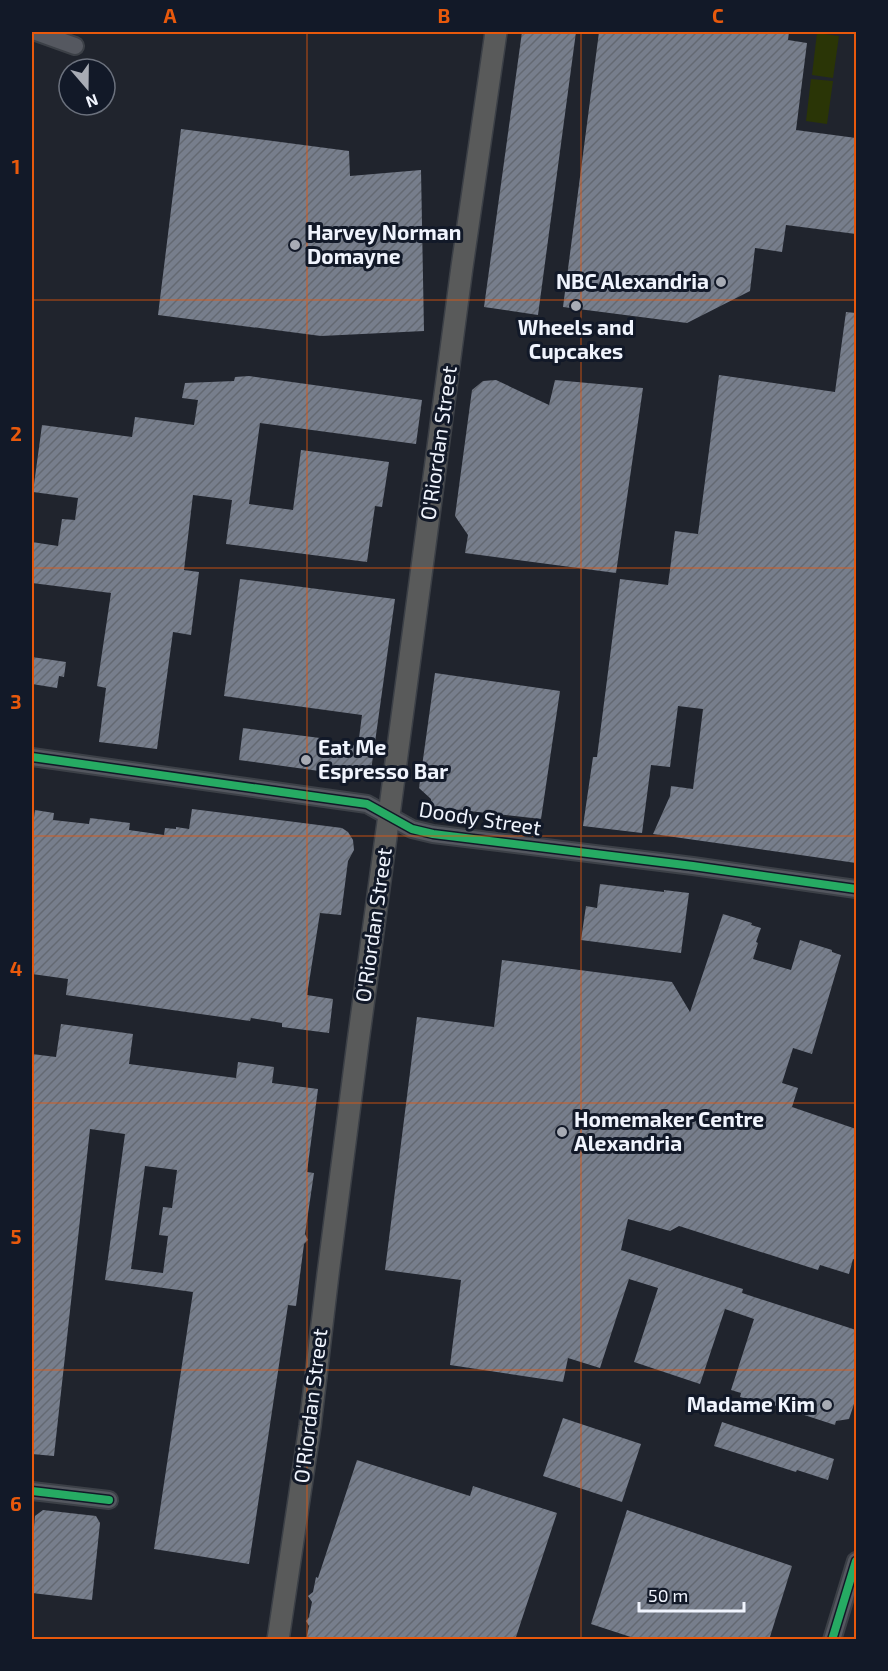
<svg xmlns="http://www.w3.org/2000/svg" width="888" height="1671" font-family="'Exo 2',sans-serif">
  <style>
    .grass { fill: #2a3506 }
    .building { fill: url(#building-hatch); fill-rule: evenodd }
    .lines { fill: none; stroke-linecap: round; stroke-linejoin: round }
    .minor-casing { stroke: #3c4047; stroke-width: 20 }
    .major-casing { stroke: #3c4047; stroke-width: 24 }
    .minor { stroke: #555860; stroke-width: 16 }
    .major { stroke: #595a5a; stroke-width: 21 }
    .cycleway-casing { stroke: #121928; stroke-width: 11 }
    .cycleway { stroke: #26ab63; stroke-width: 8 }
    .grid { fill: none; stroke: #e8590c; stroke-width: 1.5; stroke-opacity: 0.55 }
    .poi-dot { fill: #a7abb4; stroke: #121928; stroke-width: 2 }
    .labels { text-anchor: middle; stroke-width: 6; stroke-linejoin: round; paint-order: stroke }
    .poi-label { font-size: 21px; font-weight: bold; fill: #f0f4fd; stroke: #121928; text-anchor: start }
    .street-label { font-size: 21px; fill: #f0f4fd; stroke: #121928 }
    .neatline { fill: none; stroke: #e8590c; stroke-width: 2 }
    .grid-label { font-size: 20px; text-anchor: middle; font-weight: bold; fill: #e8590c }
  </style>
  <defs>
    <pattern id="building-hatch" width="6" height="6" patternUnits="userSpaceOnUse" patternTransform="scale(1.5)"><rect width="6" height="6" fill="#777e8c"/><path d="M-1 1l2-2M0 6l6-6M5 7l2-2" fill="none" stroke="#646972"/></pattern>
  </defs>
  <rect width="100%" height="100%" fill="#20242d"/>
  <g class="grass">
    <polygon points="817,33 839,36 833,78 812,75"/>
    <polygon points="811,79 833,81 827,124 806,121"/>
  </g>
  <g class="building">
    <polygon points="522,32 576,32 538,315 484,307"/>
    <polygon points="599,32 789,32 788,40 807,43 796,130 856,138 856,234 786,225 782,252 755,248 750,291 687,323 563,307"/>
    <polygon points="181,129 349,151 350,176 421,170 424,331 321,336 158,315"/>
    <polygon points="846,312 856,313 856,863 653,834 670,796 671,786 693,789 703,709 678,706 670,767 651,765 642,833 583,826 593,757 597,757 620,579 668,585 675,531 698,534 719,375 835,392"/>
    <polygon points="249,376 422,400 416,444 260,423 249,504 293,510 301,450 389,462 382,507 375,506 367,562 226,544 232,500 193,495 184,570 199,572 191,635 173,632 157,749 99,742 106,688 97,686 111,593 32,583 32,542 58,546 62,519 75,520 78,498 33,492 42,425 132,437 135,417 194,425 198,400 182,398 185,383 234,381 235,377"/>
    <polygon points="496,380 549,405 555,380 643,388 616,573 465,553 468,535 455,516 472,390 483,381"/>
    <polygon points="240,579 395,599 370,778 239,760 243,728 320,738 320,740 358,746 362,715 224,696"/>
    <polygon points="32,657 66,662 64,677 59,676 57,688 32,684"/>
    <polygon points="435,673 560,691 541,819 432,807 431,799 419,788"/>
    <polygon points="192,809 342,828 348,832 353,840 354,850 348,861 341,915 320,913 307,995 333,999 329,1033 282,1027 282,1023 251,1018 250,1021 66,995 68,979 32,974 32,833 35,810 54,813 53,820 89,824 90,818 130,823 129,830 164,835 165,828 176,829 176,827 189,829"/>
    <polygon points="600,884 664,892 664,890 689,893 681,953 581,940 586,906 597,908"/>
    <polygon points="723,914 752,923 751,925 761,928 756,942 758,943 753,959 791,970 800,940 832,950 832,952 841,955 812,1054 793,1048 782,1083 798,1088 792,1107 856,1129 856,1260 853,1259 849,1274 820,1265 818,1270 679,1226 670,1231 628,1219 621,1250 743,1289 742,1293 856,1330 856,1398 849,1419 836,1421 835,1425 758,1400 758,1402 740,1397 741,1393 731,1390 754,1319 725,1309 700,1384 634,1362 658,1288 629,1279 600,1368 568,1358 563,1382 450,1365 461,1280 385,1270 417,1017 494,1027 502,960 672,982 690,1012"/>
    <path d="M61 1024 133 1034 129 1064 236 1078 238 1062 274 1067 272 1083 318 1089 307 1172 314 1173 305 1234 308 1240 304 1244 296 1306 288 1305 249 1564 154 1549 193 1292 105 1280 125 1134 90 1129 54 1456 32 1454V1054L56 1057ZM145 1166 177 1170 172 1208 163 1207 159 1235 168 1236 163 1273 131 1269Z"/>
    <polygon points="563,1418 641,1444 622,1502 543,1476"/>
    <polygon points="722,1422 834,1459 828,1480 797,1470 796,1472 714,1446"/>
    <polygon points="357,1460 470,1496 473,1486 557,1513 515,1640 306,1640 309,1626 306,1621 309,1617 312,1602 308,1596 313,1592 316,1577 318,1578"/>
    <polygon points="43,1510 96,1516 100,1523 92,1600 32,1593 32,1548 35,1516"/>
    <polygon points="627,1510 792,1566 769,1640 640,1640 591,1624"/>
  </g>
  <g class="lines">
    <defs>
      <g id="minor">
        <polyline points="36,32 75,46"/>
        <polyline points="32,757 367,804 412,829 433,834 693,866 856,889"/>
        <polyline points="32,1491 109,1500"/>
        <polyline points="832,1640 856,1561"/>
      </g>
      <polyline id="major" points="278,1640 310,1426 328,1274 358,1042 389,815 462,267 496,32"/>
    </defs>
    <use href="#minor" class="minor-casing"/>
    <use href="#major" class="major-casing"/>
    <use href="#minor" class="minor"/>
    <use href="#major" class="major"/>
    <defs>
      <g id="cycleway">
        <polyline points="32,757 367,804 412,829 433,834 693,866 856,889"/>
        <polyline points="32,1491 109,1500"/>
        <polyline points="832,1640 856,1561"/>
      </g>
    </defs>
    <use href="#cycleway" class="cycleway-casing"/>
    <use href="#cycleway" class="cycleway"/>
  </g>
  <path class="grid" d="M307 32V1640M581 32V1640M32 300H856M32 568H856M32 836H856M32 1103H856M32 1370H856"/>
  <g class="poi-dot">
    <circle cx="295" cy="245" r="6"/>
    <circle cx="721" cy="282" r="6"/>
    <circle cx="576" cy="306" r="6"/>
    <circle cx="306" cy="760" r="6"/>
    <circle cx="562" cy="1132" r="6"/>
    <circle cx="827" cy="1405" r="6"/>
  </g>
  <g class="labels">
    <g class="poi-label">
      <text x="307" y="240">Harvey Norman<tspan x="307" dy="24">Domayne</tspan></text>
      <text x="709" y="289" text-anchor="end">NBC Alexandria</text>
      <text x="576" y="335" text-anchor="middle">Wheels and<tspan x="576" dy="24">Cupcakes</tspan></text>
      <text x="318" y="755">Eat Me<tspan x="318" dy="24">Espresso Bar</tspan></text>
      <text x="574" y="1127">Homemaker Centre<tspan x="574" dy="24">Alexandria</tspan></text>
      <text x="815" y="1412" text-anchor="end">Madame Kim</text>
    </g>
    <g class="street-label">
      <text transform="translate(439 443) rotate(-82)" y="7">O'Riordan Street</text>
      <text transform="translate(480 819) rotate(9)" y="7">Doody Street</text>
      <text transform="translate(374 925) rotate(-82)" y="7">O'Riordan Street</text>
      <text transform="translate(311 1406) rotate(-83)" y="7">O'Riordan Street</text>
    </g>
  </g>
  <rect width="888" height="1671" fill="none" stroke="#121928" stroke-width="66"/>
  <g transform="translate(87 87) rotate(160)"><circle r="28" fill="#121928" stroke="#6b717d" stroke-width="1.5"/>
  <path d="M0-4.5L10 22L0 15L-10 22Z" fill="#a7abb4"/>
  <text y="-9" font-size="16" font-weight="bold" text-anchor="middle" fill="#f0f4fd">N</text>
  </g>
  <path d="M639 1602v9h105v-9" fill="none" stroke="#f0f4fd" stroke-width="3"/>
  <text x="648" y="1602" font-size="18" fill="#f0f4fd" stroke="#121928" stroke-width="4.5" paint-order="stroke">50 m</text>
  <rect x="33" y="33" width="822" height="1605" class="neatline"/>
  <g class="grid-label">
    <text x="170" y="23">A</text>
    <text x="444" y="23">B</text>
    <text x="718" y="23">C</text>
    <text x="16" y="174">1</text>
    <text x="16" y="441">2</text>
    <text x="16" y="709">3</text>
    <text x="16" y="976">4</text>
    <text x="16" y="1244">5</text>
    <text x="16" y="1511">6</text>
  </g>
</svg>
